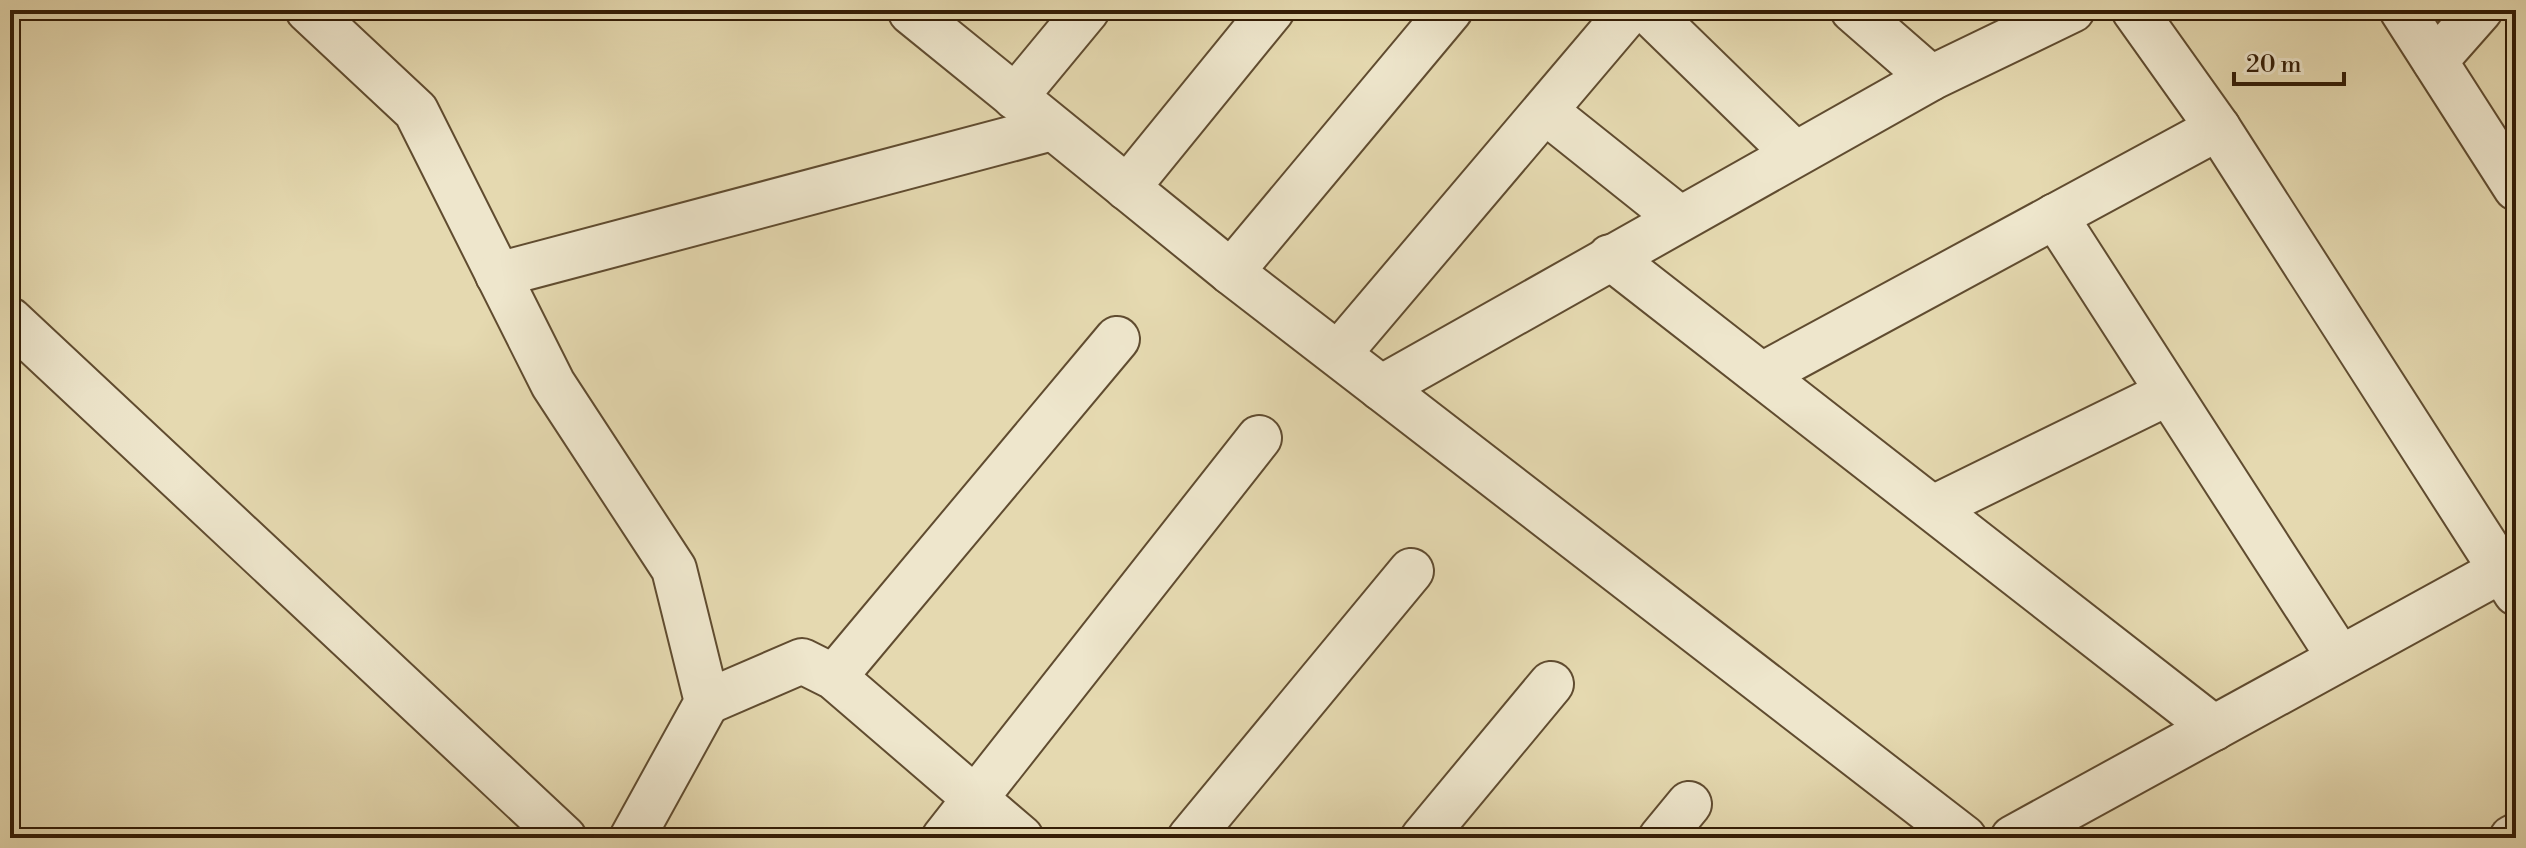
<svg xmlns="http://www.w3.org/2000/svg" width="2526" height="848" font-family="'Libre Bodoni',serif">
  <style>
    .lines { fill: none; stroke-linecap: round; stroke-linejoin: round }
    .minor-casing { stroke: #604c30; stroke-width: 48 }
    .minor { stroke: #eee6cc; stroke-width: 44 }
  </style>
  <rect width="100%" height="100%" fill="#e5d9b0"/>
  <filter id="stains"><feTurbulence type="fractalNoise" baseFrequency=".0025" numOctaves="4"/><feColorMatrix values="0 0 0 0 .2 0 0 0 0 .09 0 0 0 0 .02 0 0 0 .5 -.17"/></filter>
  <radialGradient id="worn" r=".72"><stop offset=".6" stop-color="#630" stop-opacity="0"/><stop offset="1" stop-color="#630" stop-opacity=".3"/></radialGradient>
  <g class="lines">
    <defs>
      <g id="minor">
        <polyline points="308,10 416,111 553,384 674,569 707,702 632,838"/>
        <polyline points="913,10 911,12 1231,272 1964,838"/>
        <polyline points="1647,10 1794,153"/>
        <polyline points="1853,10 1931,78"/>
        <polyline points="2134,10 2218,128 2516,593"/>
        <polyline points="2402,10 2516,188"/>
        <polyline points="2435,61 2480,10"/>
        <polyline points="1015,97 1087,10"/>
        <polyline points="1545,111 1679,218"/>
        <polyline points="1127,188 1272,10"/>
        <polyline points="2055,216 2334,649"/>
        <polyline points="1610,257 2214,728"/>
        <polyline points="1231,272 1450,10"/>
        <polyline points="498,275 1052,128"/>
        <polyline points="10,320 564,838"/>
        <polyline points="1339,353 1630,10"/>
        <polyline points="1762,375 2218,128"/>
        <polyline points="1381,388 1931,78 2072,10"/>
        <polyline points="1933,508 2168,393"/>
        <polyline points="834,677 1117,339"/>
        <polyline points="707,702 802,661 834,677 1021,838"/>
        <polyline points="944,838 1259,438"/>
        <polyline points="1190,838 1411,571"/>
        <polyline points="1423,838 1551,684"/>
        <polyline points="1661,838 1689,804"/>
        <polyline points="2013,838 2500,571"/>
        <polyline points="2512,838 2516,836"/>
      </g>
    </defs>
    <use href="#minor" class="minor-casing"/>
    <use href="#minor" class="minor"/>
  </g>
  <rect width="2526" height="848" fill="none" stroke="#e5d9b0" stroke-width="40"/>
  <rect x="12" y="12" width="2502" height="824" fill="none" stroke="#341d06" stroke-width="4"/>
  <rect x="20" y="20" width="2486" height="808" fill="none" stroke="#341d06" stroke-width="2"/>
  <path d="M2234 72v12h110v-12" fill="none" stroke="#341d06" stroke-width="4"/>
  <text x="2246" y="72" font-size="24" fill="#341d06" stroke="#eee6cc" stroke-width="6" paint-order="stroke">20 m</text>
  <rect width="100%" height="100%" filter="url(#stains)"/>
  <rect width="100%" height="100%" fill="url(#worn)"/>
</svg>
